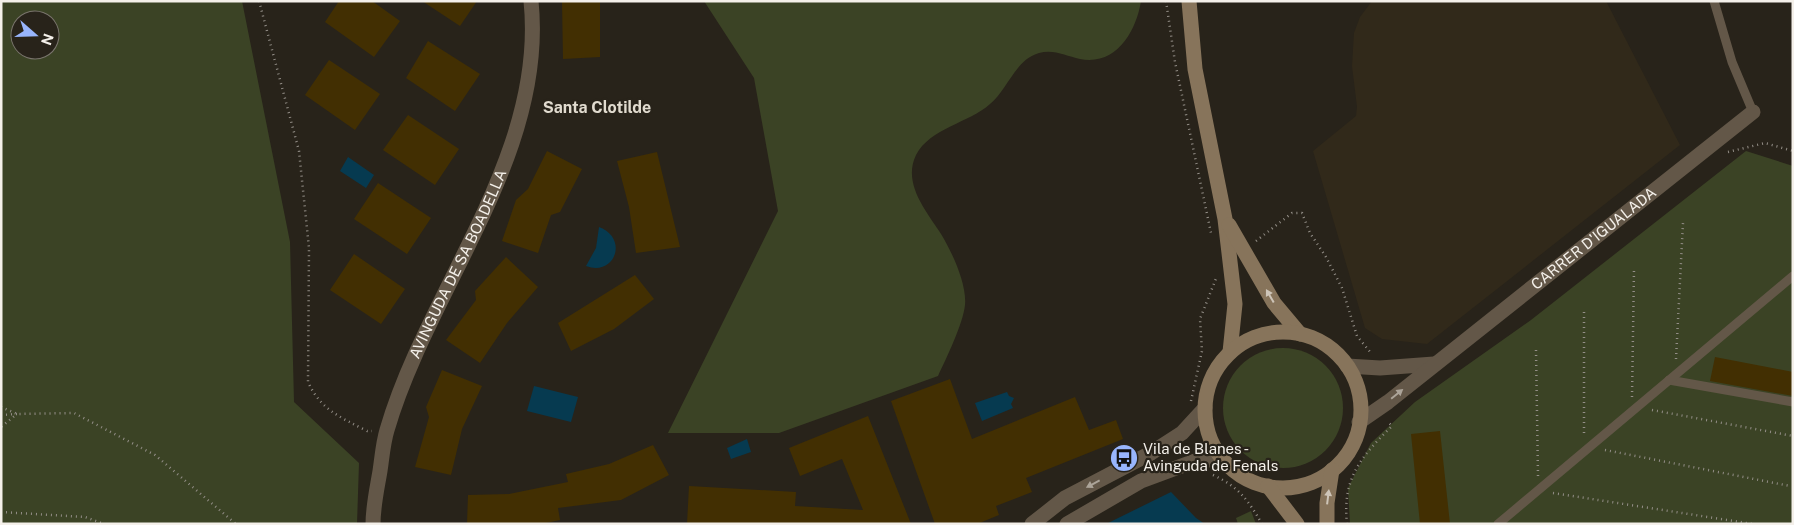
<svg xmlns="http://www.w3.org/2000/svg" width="1794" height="525" font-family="'Public Sans',sans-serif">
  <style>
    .built { fill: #31291a }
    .green { fill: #3b4325; fill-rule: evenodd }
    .water { fill: #063a50 }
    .building { fill: #422f02 }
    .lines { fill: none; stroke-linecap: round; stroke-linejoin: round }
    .path { stroke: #938e87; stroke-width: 2.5; stroke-dasharray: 1 4; stroke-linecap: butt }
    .lane { stroke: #635748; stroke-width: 9 }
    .street { stroke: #635748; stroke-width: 15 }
    .secondary { stroke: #87745b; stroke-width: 15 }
    .oneway { fill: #cec5b8 }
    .oneway2 { fill: #aca499 }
    .labels { text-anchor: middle; stroke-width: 4.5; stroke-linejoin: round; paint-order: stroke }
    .street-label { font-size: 15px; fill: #f4f0ea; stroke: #28231a }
    .poi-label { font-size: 15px; fill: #f4f0ea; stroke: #28231a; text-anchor: start }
    .neighbourhood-label { font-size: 16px; font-weight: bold; fill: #e1dbcf; stroke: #28231a }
  </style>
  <rect width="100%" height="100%" fill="#28231a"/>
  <polygon class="built" points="1372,1 1606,1 1680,145 1427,344 1382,339 1365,328 1313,151 1356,116 1357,107 1352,66 1354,33 1360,17"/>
  <g class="green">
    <path d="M1 1H242L290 242 294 402 359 463 357 524H1ZM20 20H50V50H20Z"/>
    <path d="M704 1H1141C1136 32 1116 66 1080 59 1066 56 1054 49 1039 53 1016 59 1007 90 990 104 969 123 930 128 916 155 902 184 927 212 941 234 952 252 967 284 965 305 963 324 946 359 938 376L779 433H668L778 211 754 78Z"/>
    <polygon points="1746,151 1793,166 1793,524 1350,524 1348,488 1371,443 1415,402 1531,320"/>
    <circle cx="1283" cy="408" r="60"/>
    <polygon points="1251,511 1256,524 1238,524 1236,518"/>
  </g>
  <g class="water">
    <polygon points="348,157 374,175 366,188 340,171"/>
    <path d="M599 227C629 238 615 277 586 266L596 248Z"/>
    <polygon points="534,386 578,397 571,422 527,411"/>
    <polygon points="1007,392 1009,396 1014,398 1011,404 1013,408 982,421 975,403"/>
    <polygon points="747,439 751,452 731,459 727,448"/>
    <polygon points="1171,492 1196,518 1205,524 1106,524"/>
  </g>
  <g class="building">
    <polygon points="339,1 372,1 400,21 374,57 325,22"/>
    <polygon points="422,1 477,1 460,26"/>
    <polygon points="562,1 600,1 600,57 563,59"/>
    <polygon points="428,41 480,74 455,111 406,78"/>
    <polygon points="329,60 380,94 355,130 305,95"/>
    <polygon points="408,115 459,149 435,185 383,150"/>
    <polygon points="547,151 582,169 560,212 551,215 538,253 502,241 516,200 528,189"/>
    <polygon points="657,152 680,247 636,253 629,207 617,161"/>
    <polygon points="378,183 431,218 407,254 354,219"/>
    <polygon points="354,254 405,289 381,324 330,290"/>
    <polygon points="506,257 538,287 507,323 480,363 446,340 476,300 475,291"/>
    <polygon points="635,275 654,299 614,329 571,351 558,323"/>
    <polygon points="1715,357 1793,372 1793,396 1710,381"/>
    <polygon points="442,370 482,386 462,429 451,475 415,467 429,417 426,407"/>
    <polygon points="950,379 972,439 1075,397 1089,430 1116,420 1123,439 1026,478 1032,492 996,506 999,515 977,524 935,524 891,401"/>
    <polygon points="868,416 911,524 687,524 689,486 796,492 795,506 863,510 842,459 800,476 789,448"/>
    <polygon points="1440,431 1450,524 1420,524 1411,434"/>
    <polygon points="653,445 669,475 621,500 558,508 560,520 541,524 467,524 468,495 509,494 568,482 566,474 609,464"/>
  </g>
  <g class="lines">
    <g class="path">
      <path d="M259 1 299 151 309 248 308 382C321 410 340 417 367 431H372"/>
      <polyline points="1166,1 1175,62 1211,233"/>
      <polyline points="1728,152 1765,143 1793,151"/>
      <polyline points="1256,241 1292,213 1302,213 1310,233 1326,257 1342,288 1357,336 1371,353"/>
      <polyline points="1584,312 1584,435"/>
      <polyline points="1536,350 1538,476"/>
      <polyline points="1676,359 1683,223"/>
      <polyline points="1632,397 1634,269"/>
      <polyline points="1191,401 1202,351 1200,319 1217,276"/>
      <polyline points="1,407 17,414 74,413 155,455 236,524"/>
      <polyline points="1652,410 1793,436"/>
      <polyline points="1,415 17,414 1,427"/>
      <polyline points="1605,450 1790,486"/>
      <path d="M1213 475C1239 487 1248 500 1262 524"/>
      <polyline points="1553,493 1753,524"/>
      <polyline points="1,512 85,517 104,524"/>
      <path d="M1347 524C1342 478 1361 457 1392 426L1387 421"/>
    </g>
    <g class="lane">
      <polyline points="1714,1 1732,62 1753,112"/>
      <polyline points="1669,380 1793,402"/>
      <polyline points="1498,524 1793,276"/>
    </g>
    <g class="street">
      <polyline points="1347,366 1380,368 1434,364"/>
      <path id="s1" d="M1359 422 1388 402 1753 112"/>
      <path id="s2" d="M373 524C373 506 377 489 380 471 382 458 383 443 387 430 428 289 547 155 531 1"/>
      <polyline points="1032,524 1065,498 1151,453 1182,433 1205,408"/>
      <polyline points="1067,524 1141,481 1195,461 1222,459"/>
    </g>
    <g class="secondary">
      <polyline points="1189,1 1195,69 1225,219 1235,304 1230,352"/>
      <polyline points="1229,225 1274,303 1300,334"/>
      <circle cx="1283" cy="410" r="78"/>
      <polyline points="1268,486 1297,524"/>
      <polyline points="1327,524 1327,503 1332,470"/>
    </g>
  </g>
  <defs><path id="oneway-solid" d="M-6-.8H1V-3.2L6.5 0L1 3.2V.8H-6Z" transform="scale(1.25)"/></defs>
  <g class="oneway">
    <use href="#oneway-solid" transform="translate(1270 296) rotate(-120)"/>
    <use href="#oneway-solid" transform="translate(1328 497) rotate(-83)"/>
  </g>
  <g class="oneway2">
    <use href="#oneway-solid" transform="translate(1397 394) rotate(-39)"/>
    <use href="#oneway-solid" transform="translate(1093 484) rotate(152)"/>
  </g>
  <defs>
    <symbol id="bus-disc" viewBox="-11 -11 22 22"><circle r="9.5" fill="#98b5fd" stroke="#28231a"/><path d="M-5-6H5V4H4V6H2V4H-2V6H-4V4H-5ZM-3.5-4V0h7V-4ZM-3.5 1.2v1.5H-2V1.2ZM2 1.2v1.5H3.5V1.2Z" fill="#111"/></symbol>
  </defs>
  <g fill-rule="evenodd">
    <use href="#bus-disc" x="1108" y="442" width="32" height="32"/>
  </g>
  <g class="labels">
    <g class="street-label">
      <text dy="5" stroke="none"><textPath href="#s1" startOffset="298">CARRER D'IGUALADA</textPath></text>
      <text dy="5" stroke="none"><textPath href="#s2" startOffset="276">AVINGUDA DE SA BOADELLA</textPath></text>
    </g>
    <g class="poi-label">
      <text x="1143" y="454">Vila de Blanes -<tspan x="1143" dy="17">Avinguda de Fenals</tspan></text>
    </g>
    <g class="neighbourhood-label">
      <text x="597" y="113">Santa Clotilde</text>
    </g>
  </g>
  <rect width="1794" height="525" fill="none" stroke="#f4f0ea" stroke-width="5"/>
  <g transform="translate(35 35) rotate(110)"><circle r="24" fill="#28231a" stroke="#7a756d"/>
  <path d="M0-4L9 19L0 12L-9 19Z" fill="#98b5fd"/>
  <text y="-8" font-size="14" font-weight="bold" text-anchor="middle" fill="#f4f0ea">N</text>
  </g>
</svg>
